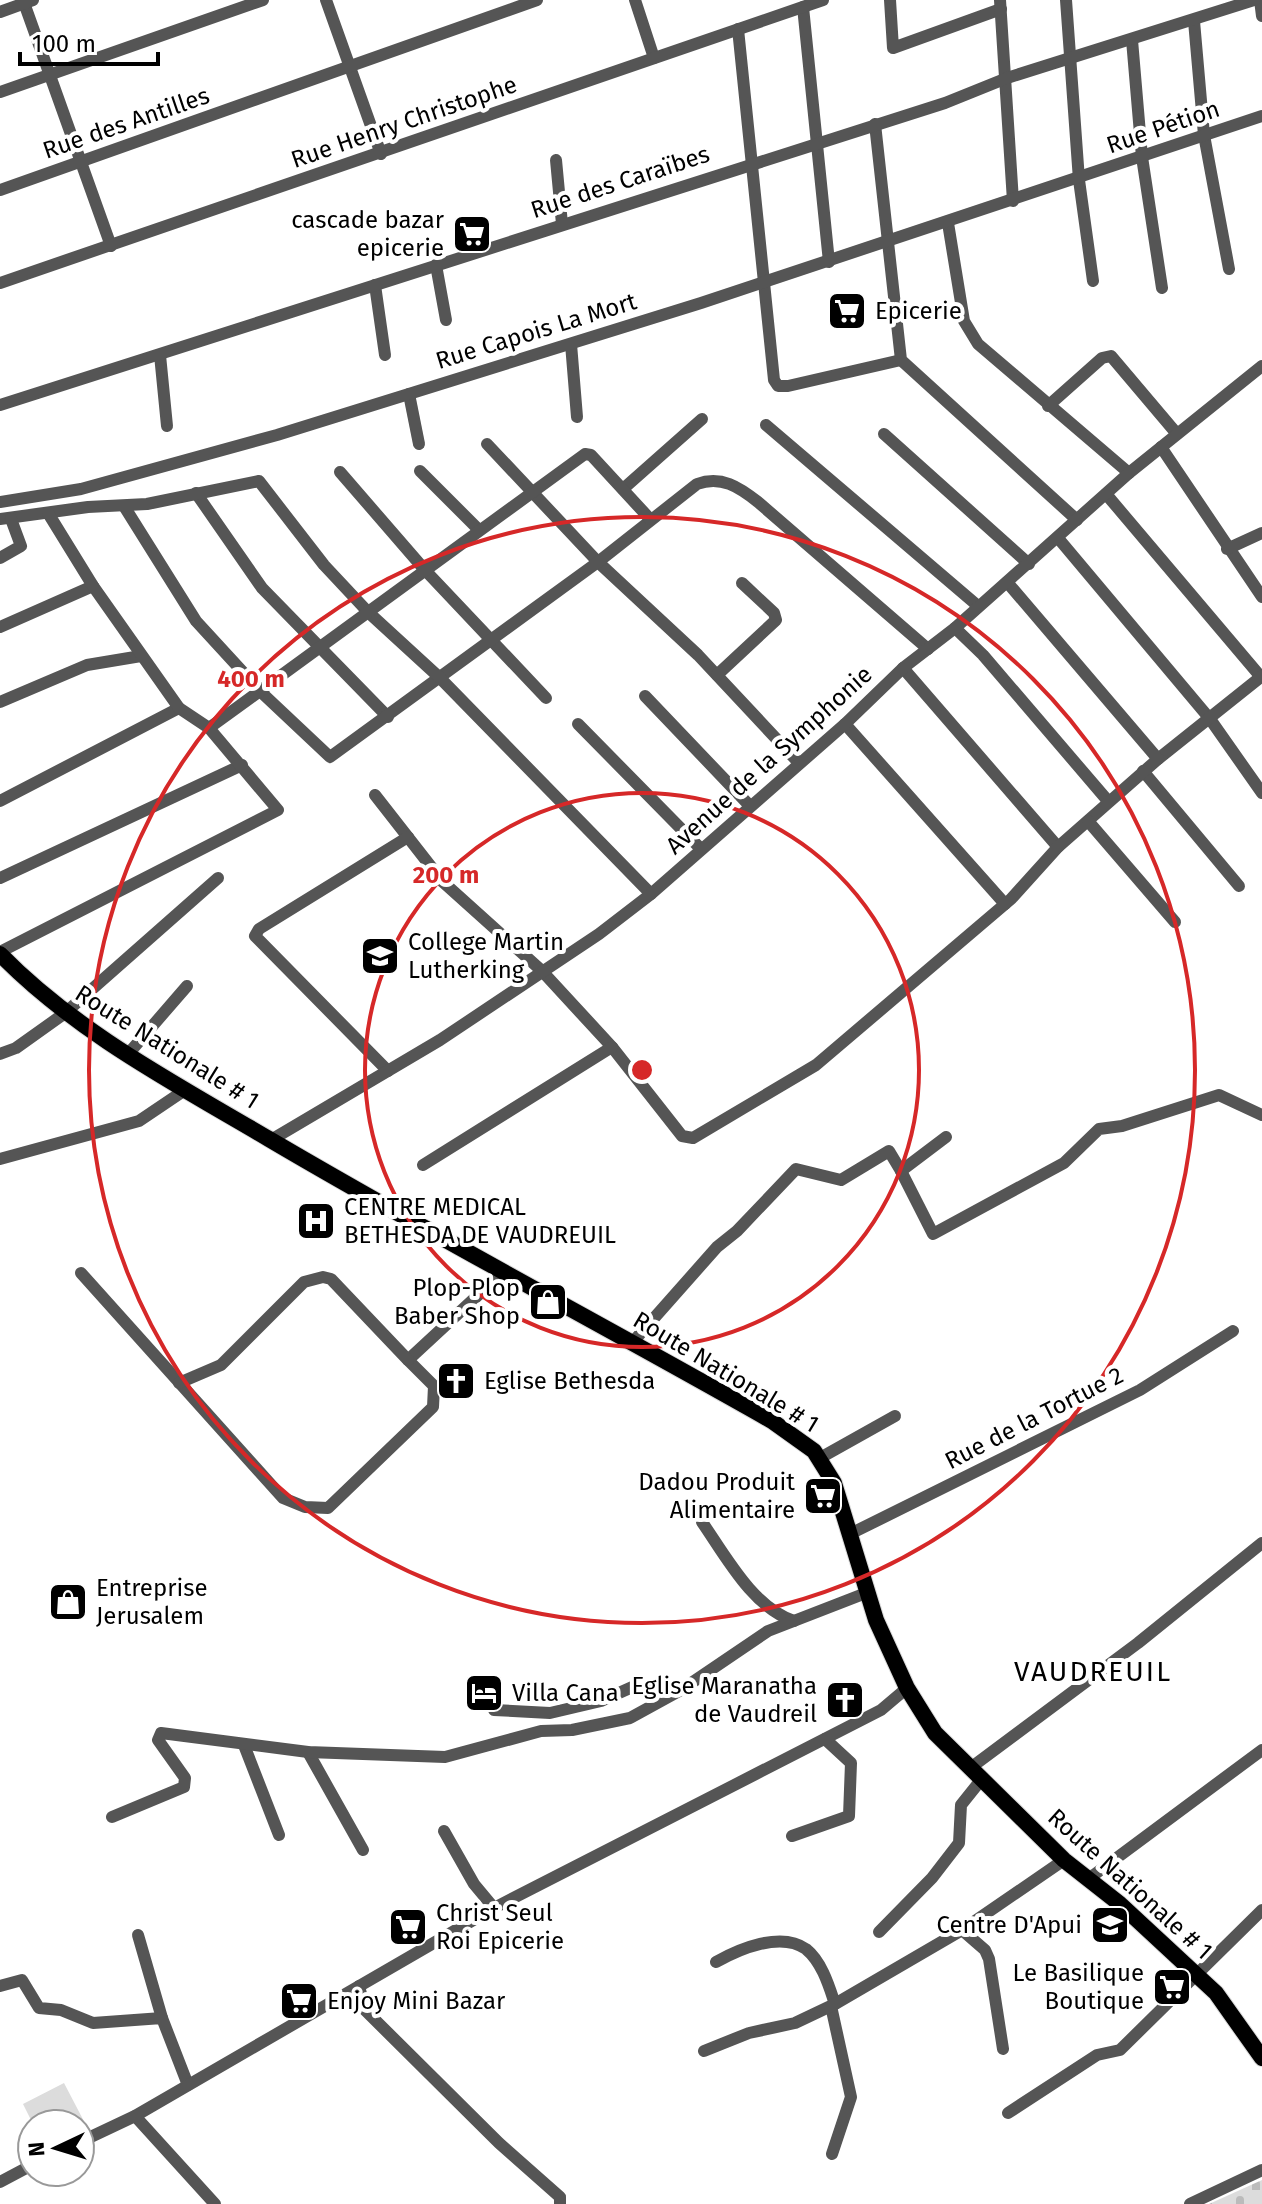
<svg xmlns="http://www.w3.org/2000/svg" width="1262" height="2204" font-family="'Fira Sans',sans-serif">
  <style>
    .cemetery { fill: url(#cemetery-stones) }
    .pitch { fill: #dcdcdc }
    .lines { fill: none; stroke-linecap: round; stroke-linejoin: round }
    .major-casing { stroke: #dbdbdb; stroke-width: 18 }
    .minor { stroke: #555; stroke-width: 12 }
    .major { stroke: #000; stroke-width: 16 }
    .ring { fill: none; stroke: #d62828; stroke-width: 4 }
    .labels { text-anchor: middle; stroke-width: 8; stroke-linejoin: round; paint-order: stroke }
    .street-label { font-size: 24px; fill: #000; stroke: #fff }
    .poi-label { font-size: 24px; fill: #000; stroke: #fff; text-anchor: start }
    .quarter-label { font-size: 28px; letter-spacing: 2px; fill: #000; stroke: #fff }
    .centre { fill: #d62828; stroke: #fff; stroke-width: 4 }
    .ring-label { font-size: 24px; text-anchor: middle; font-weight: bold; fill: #d62828; stroke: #fff; stroke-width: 8; stroke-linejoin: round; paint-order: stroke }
  </style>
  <defs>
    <pattern id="cemetery-stones" width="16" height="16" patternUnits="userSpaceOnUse" patternTransform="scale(2)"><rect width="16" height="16" fill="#dcdcdc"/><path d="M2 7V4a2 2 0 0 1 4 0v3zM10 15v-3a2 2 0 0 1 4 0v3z" fill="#bbb"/></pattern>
  </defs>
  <rect width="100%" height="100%" fill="#fff"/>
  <polygon class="cemetery" points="1262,2180 1262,2204 1209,2204"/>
  <polygon class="pitch" points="64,2083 88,2129 80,2133 80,2124 33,2124 23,2104"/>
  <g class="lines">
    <defs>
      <path id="major" d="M0 954C76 1032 176 1084 269 1139 435 1237 605 1326 772 1421L814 1451 834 1483 876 1620 907 1688 935 1733 1064 1860 1120 1904 1216 1993 1262 2058"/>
    </defs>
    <use href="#major" class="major-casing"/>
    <g class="minor">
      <polyline points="23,0 111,246"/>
      <polyline points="326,0 381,154"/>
      <polyline points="635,0 654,58"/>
      <polyline points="890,0 893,48 1001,9"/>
      <polyline points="1000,0 1013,201"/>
      <polyline points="1066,0 1079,180 1093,281"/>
      <polyline points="1260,0 1262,16"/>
      <polyline points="803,7 829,262"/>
      <polyline points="0,12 33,0"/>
      <polyline points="1194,21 1204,135 1229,269"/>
      <polyline points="738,29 774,380 778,386 788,386 901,360"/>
      <polyline points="1132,40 1142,157 1162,288"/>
      <polyline points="0,92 263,0"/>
      <polyline points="875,124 901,360 1077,520"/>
      <polyline points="556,160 562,224"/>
      <polyline points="0,190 537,0"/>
      <polyline points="948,223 964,321 978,344 1129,473"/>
      <polyline points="436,265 446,320"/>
      <polyline points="0,283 823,0"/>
      <polyline points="375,285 385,355"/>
      <polyline points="571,344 577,417"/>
      <polyline points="160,355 167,426"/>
      <polyline points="409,394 419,444"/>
      <polyline points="0,405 945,103 1007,78 1254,0"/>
      <polyline points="1048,406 1102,358 1111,356 1177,434"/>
      <polyline points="766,425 978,606"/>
      <polyline points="884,434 1029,564"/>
      <polyline points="487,444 598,562 698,655 799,763"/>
      <polyline points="1161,447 1262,597"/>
      <polyline points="420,471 479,530"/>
      <polyline points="340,472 424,569 546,698"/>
      <polyline points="623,489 702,419"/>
      <polyline points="196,493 262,588 388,717"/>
      <polyline points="1106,494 1261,677"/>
      <polyline points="0,502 81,489 277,435 701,303 1262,116"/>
      <path d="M124 506 196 621 262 693 330 757 598 562 697 484C721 475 739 487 758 502L928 649"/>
      <polyline points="0,519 88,507 147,504 259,481 324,565 368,612 440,678 651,894"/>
      <polyline points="1058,538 1210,719 1262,793"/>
      <polyline points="1227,549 1262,533"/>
      <polyline points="0,558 21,546 11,519"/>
      <polyline points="0,627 93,586"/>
      <polyline points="955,628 983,655 1108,801"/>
      <polyline points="903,668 1058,847"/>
      <polyline points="717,675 776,620 774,613 742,583"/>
      <polyline points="645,696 750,806"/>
      <polyline points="0,702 87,665 141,656"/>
      <polyline points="578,724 701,849"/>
      <polyline points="845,724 1005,904"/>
      <polyline points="209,728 585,454 591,455 650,519"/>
      <polyline points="1158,759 1262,676"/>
      <polyline points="1143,771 1239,886"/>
      <polyline points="375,795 443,882 542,971 612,1047 682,1136 693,1138 816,1065 1011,899 1058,847 1158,759 1007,582"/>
      <polyline points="0,801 179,708"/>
      <polyline points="1088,821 1175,922"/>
      <polyline points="0,878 242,765"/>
      <polyline points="0,952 278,810 209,728 179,708 93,586 48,513"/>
      <polyline points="129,1053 187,986"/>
      <polyline points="0,1054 16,1048 65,1013 218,878"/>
      <polyline points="388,1071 255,936 259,929 408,837"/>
      <polyline points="271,1140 440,1040 599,934 651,894 845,724 903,668 955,628 1129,473 1262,366"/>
      <polyline points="0,1159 139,1121 185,1090"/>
      <polyline points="423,1165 612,1047"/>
      <polyline points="901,1171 933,1234 1064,1163 1099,1129 1122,1126 1219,1095 1262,1115"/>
      <polyline points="81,1273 283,1498 305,1507 328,1508 433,1407 434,1386 408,1360 503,1272"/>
      <polyline points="632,1343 717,1247 737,1231 796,1169 841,1180 889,1151 901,1171 946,1137"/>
      <polyline points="179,1383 221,1365 304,1282 323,1277 331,1279 408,1360"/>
      <polyline points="820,1458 895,1416"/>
      <path d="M702 1522C725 1555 753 1608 794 1621"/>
      <polyline points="850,1534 1140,1390 1233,1331"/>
      <polyline points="494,1710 550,1713 601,1701 639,1684 681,1690"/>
      <polyline points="244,1745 279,1835"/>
      <polyline points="308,1752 363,1850"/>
      <polyline points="969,1769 1138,1643 1262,1543"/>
      <polyline points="112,1817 184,1787 185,1778 158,1740 161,1733 308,1752 445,1757 541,1731 572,1730 630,1718 681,1690 768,1631 866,1593"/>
      <polyline points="444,1831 474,1884 494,1908"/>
      <polyline points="792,1836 849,1816 851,1763 825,1739"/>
      <polyline points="1087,1880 1262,1750"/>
      <polyline points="962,1930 985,1950 989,1959 1003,2049"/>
      <polyline points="879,1932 932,1878 959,1843 961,1805 981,1780"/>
      <polyline points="138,1935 162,2018"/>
      <path d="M716 1962C739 1949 781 1931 806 1949 822 1962 829 1986 835 2004"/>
      <polyline points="0,1986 22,1980 39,2008 61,2010 93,2023 162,2018 188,2085"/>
      <polyline points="359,1986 365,2010 499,2143 560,2197 560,2204"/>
      <polyline points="831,2006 851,2097 832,2154"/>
      <polyline points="704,2051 749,2033 795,2023 835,2004 962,1930 1064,1860"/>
      <polyline points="1008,2113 1097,2055 1120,2050 1262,1910"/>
      <polyline points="135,2116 215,2204"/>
      <polyline points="80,2142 135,2116 494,1908 881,1710 907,1688"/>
      <polyline points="0,2182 32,2165"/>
      <polyline points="1190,2204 1262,2170"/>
    </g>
    <use href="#major" class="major"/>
  </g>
  <g class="ring">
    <circle cx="642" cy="1070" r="277"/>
    <circle cx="642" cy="1070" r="553"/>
  </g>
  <defs>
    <symbol id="supermarket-square" viewBox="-11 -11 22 22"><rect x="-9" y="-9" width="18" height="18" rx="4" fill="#000" stroke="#fff"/><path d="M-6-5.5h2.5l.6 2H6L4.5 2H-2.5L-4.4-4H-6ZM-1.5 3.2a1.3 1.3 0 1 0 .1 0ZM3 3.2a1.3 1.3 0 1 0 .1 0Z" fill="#fff"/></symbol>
    <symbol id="school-square" viewBox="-11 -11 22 22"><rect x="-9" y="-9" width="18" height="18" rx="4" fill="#000" stroke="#fff"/><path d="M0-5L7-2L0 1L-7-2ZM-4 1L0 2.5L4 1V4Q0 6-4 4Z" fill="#fff"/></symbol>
    <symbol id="hospital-square" viewBox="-11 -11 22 22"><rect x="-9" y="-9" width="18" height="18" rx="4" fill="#000" stroke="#fff"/><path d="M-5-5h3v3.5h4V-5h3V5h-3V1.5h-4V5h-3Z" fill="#fff"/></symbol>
    <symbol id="shop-square" viewBox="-11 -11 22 22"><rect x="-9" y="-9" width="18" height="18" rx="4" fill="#000" stroke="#fff"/><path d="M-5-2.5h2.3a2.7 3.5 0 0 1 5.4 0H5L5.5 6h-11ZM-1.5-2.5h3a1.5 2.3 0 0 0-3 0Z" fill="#fff"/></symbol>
    <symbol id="church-square" viewBox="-11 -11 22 22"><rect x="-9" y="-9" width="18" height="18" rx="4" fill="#000" stroke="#fff"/><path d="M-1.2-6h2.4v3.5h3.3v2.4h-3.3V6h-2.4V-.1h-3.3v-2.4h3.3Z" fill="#fff"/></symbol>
    <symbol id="hotel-square" viewBox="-11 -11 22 22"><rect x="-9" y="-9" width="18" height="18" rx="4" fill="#000" stroke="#fff"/><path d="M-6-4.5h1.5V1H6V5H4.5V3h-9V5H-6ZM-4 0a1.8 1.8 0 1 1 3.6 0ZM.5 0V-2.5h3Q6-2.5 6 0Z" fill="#fff"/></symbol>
  </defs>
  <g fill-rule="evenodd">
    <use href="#supermarket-square" x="450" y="212" width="44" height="44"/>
    <use href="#supermarket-square" x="825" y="289" width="44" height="44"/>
    <use href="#school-square" x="358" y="934" width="44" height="44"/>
    <use href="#hospital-square" x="294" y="1199" width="44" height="44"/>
    <use href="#shop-square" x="526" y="1280" width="44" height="44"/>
    <use href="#church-square" x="434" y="1359" width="44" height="44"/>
    <use href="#supermarket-square" x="801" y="1474" width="44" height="44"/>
    <use href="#shop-square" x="46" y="1580" width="44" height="44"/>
    <use href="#hotel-square" x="462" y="1671" width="44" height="44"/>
    <use href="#church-square" x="823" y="1678" width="44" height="44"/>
    <use href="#school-square" x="1088" y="1903" width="44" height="44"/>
    <use href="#supermarket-square" x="386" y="1905" width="44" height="44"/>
    <use href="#supermarket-square" x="1150" y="1965" width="44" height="44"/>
    <use href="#supermarket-square" x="277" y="1979" width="44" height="44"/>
  </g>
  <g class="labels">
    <g class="street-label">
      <text transform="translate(404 122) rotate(-19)" y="8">Rue Henry Christophe</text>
      <text transform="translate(126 123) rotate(-19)" y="8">Rue des Antilles</text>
      <text transform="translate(1163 127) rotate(-19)" y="8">Rue Pétion</text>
      <text transform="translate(620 182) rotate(-18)" y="8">Rue des Caraïbes</text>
      <text transform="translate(536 331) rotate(-17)" y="8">Rue Capois La Mort</text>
      <text transform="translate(769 760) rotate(-42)" y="8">Avenue de la Symphonie</text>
      <text transform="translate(167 1047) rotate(32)" y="8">Route Nationale # 1</text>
      <text transform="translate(726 1372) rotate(31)" y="8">Route Nationale # 1</text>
      <text transform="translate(1034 1418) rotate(-27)" y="8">Rue de la Tortue 2</text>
      <text transform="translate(1130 1884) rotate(42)" y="8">Route Nationale # 1</text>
    </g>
    <g class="poi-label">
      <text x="444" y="228" text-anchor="end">cascade bazar<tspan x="444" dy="28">epicerie</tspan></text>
      <text x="875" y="319">Epicerie</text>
      <text x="408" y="950">College Martin<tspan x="408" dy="28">Lutherking</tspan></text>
      <text x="344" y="1215">CENTRE MEDICAL<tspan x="344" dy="28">BETHESDA DE VAUDREUIL</tspan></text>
      <text x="520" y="1296" text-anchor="end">Plop-Plop<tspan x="520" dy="28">Baber Shop</tspan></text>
      <text x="484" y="1389">Eglise Bethesda</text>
      <text x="795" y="1490" text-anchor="end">Dadou Produit<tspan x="795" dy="28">Alimentaire</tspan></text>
      <text x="96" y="1596">Entreprise<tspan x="96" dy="28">Jerusalem</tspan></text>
      <text x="817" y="1694" text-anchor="end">Eglise Maranatha<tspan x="817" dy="28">de Vaudreil</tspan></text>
      <text x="512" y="1701">Villa Cana</text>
      <text x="436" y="1921">Christ Seul<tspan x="436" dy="28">Roi Epicerie</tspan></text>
      <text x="1082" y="1933" text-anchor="end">Centre D'Apui</text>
      <text x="1144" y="1981" text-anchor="end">Le Basilique<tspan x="1144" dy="28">Boutique</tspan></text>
      <text x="327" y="2009">Enjoy Mini Bazar</text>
    </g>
    <g class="quarter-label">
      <text x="1093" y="1681">VAUDREUIL</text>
    </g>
  </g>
  <circle cx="642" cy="1070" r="12" class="centre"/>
  <g class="ring-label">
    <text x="251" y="687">400 m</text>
    <text x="446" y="883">200 m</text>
  </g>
  <g transform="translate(56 2148) rotate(266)"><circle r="38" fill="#ffffff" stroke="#999999" stroke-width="2"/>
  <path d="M0-6L14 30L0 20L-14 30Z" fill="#000000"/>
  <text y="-12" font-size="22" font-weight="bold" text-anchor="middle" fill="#000000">N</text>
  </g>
  <path d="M20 52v12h138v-12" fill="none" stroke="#000000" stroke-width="4"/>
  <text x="32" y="52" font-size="24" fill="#000000" stroke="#ffffff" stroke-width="6" paint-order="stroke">100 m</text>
</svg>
